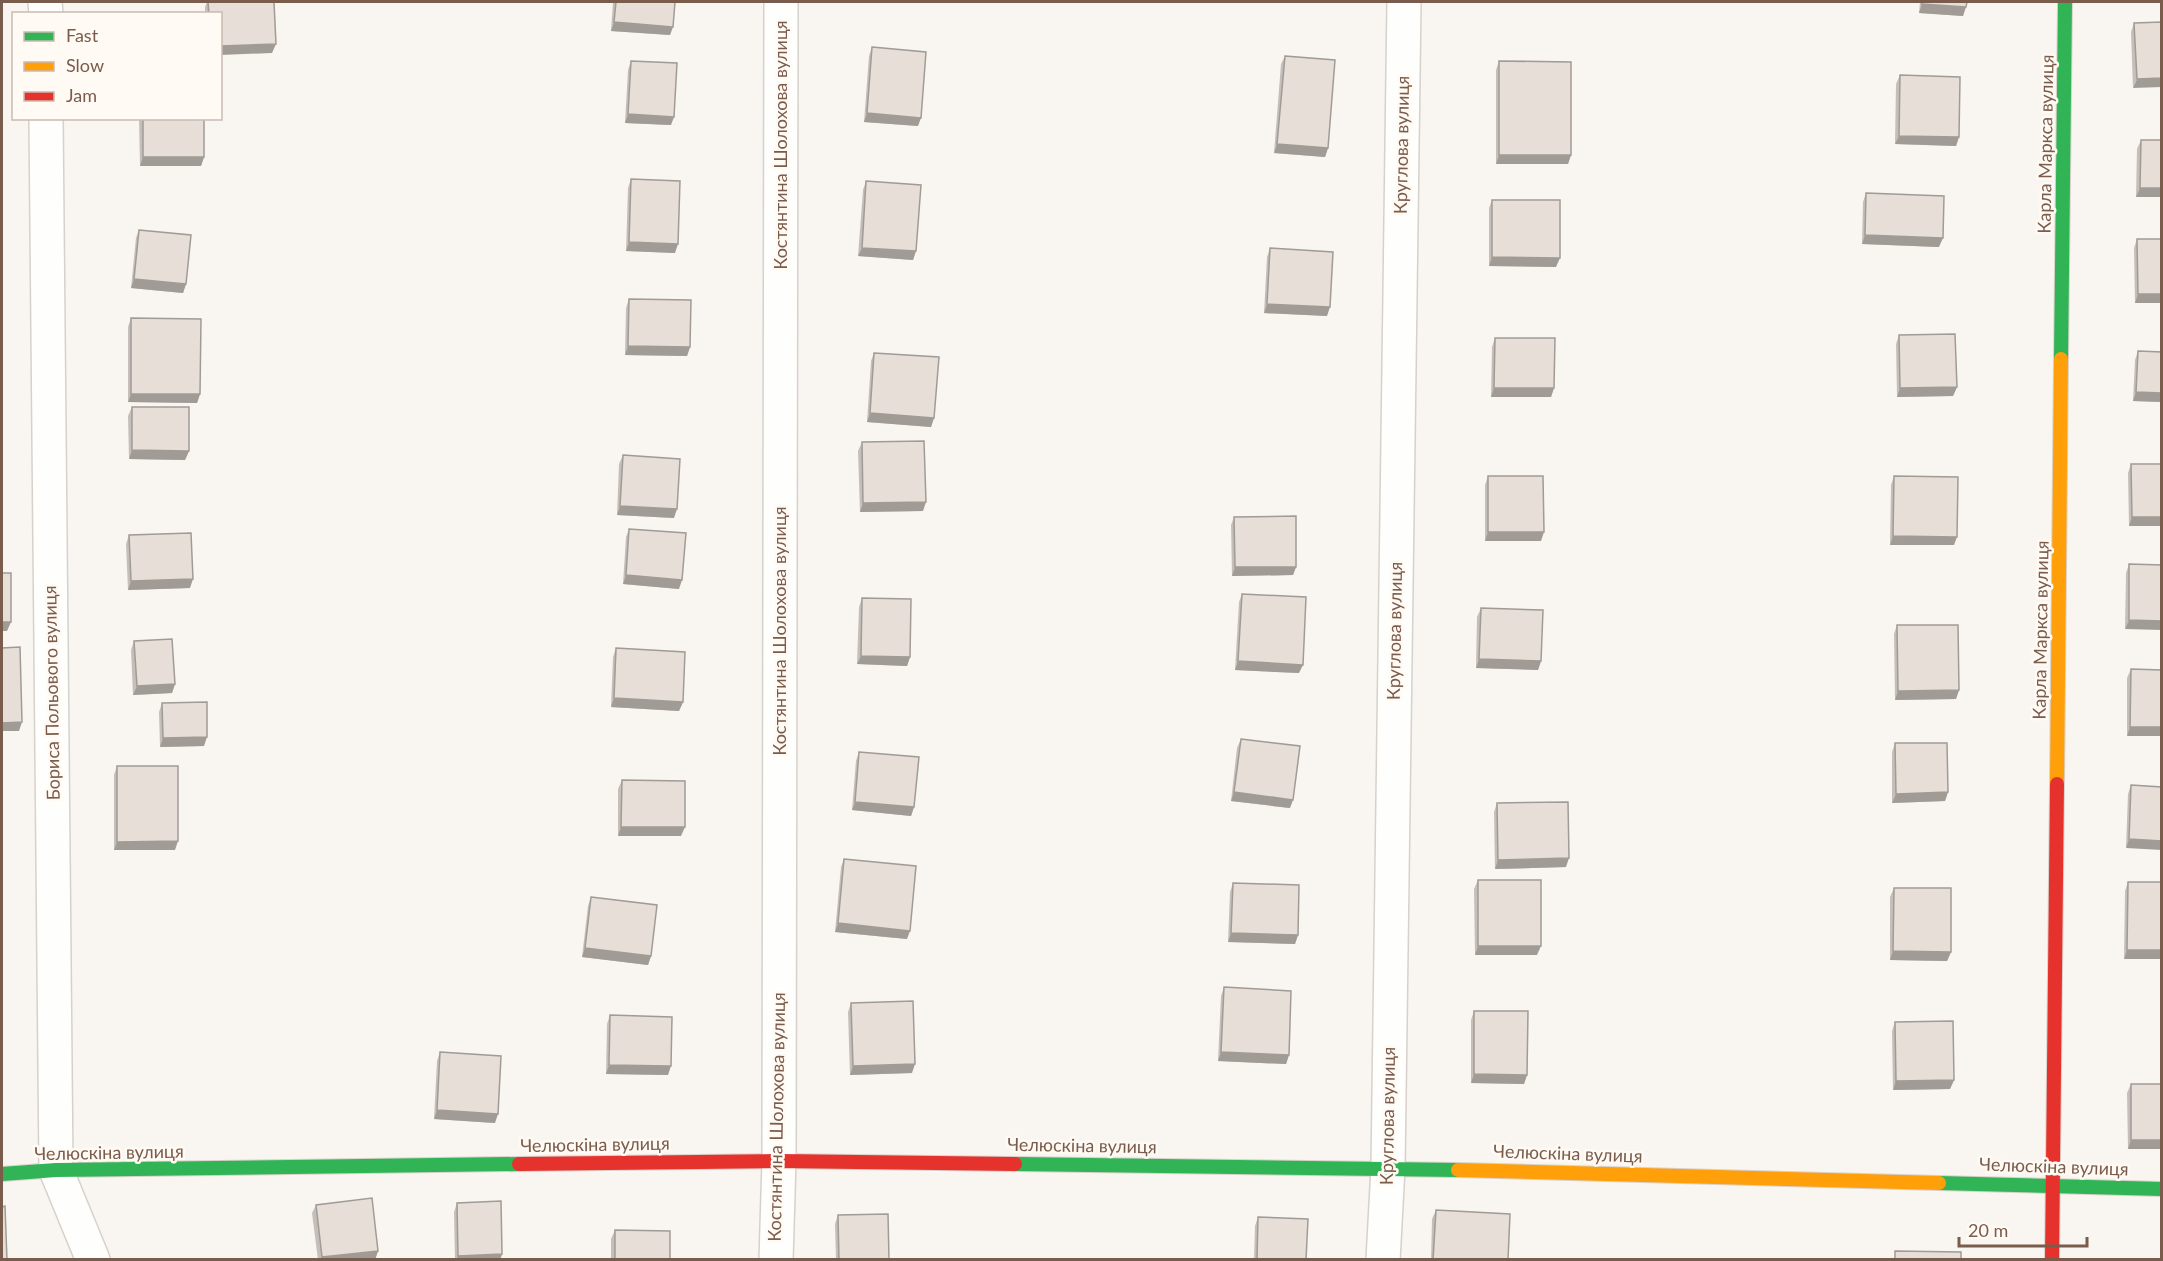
<svg xmlns="http://www.w3.org/2000/svg" width="2163" height="1261" font-family="Lato,sans-serif">
  <style>
    .lines { fill: none; stroke-linecap: round; stroke-linejoin: round }
    .street-casing { stroke: #d7d1cb; stroke-width: 36 }
    .fast-casing { stroke: #d9d2cb; stroke-width: 16 }
    .slow-casing { stroke: #d9d2cb; stroke-width: 16 }
    .jam-casing { stroke: #d9d2cb; stroke-width: 16 }
    .street { stroke: #fefefd; stroke-width: 33 }
    .fast { stroke: #30b455; stroke-width: 14 }
    .slow { stroke: #ff9f0a; stroke-width: 14 }
    .jam { stroke: #e5322d; stroke-width: 14 }
    .wall { fill: #c6bfb9 }
    .shaded-wall { fill: #a19b96 }
    .building { fill: #e6ded7; stroke: #a19b96; stroke-width: 1.5 }
    .labels { text-anchor: middle; stroke-width: 5; stroke-linejoin: round; paint-order: stroke }
    .street-label { font-size: 18px; fill: #7a5c4d; stroke: #fffaf3 }
  </style>
  <rect width="100%" height="100%" fill="#f9f5f0"/>
  <g class="lines">
    <defs>
      <g id="street">
        <polyline points="45,2 46,14"/>
        <polyline points="46,118 56,1170 93,1260"/>
        <polyline points="776,1260 779,1161 781,2"/>
        <polyline points="1383,1260 1388,1168 1404,2"/>
      </g>
      <g id="fast">
        <polyline points="2061,359 2065,2"/>
        <polyline points="1015,1164 1458,1170"/>
        <polyline points="2,1174 56,1170 519,1164"/>
        <polyline points="1939,1183 2162,1189"/>
      </g>
      <g id="slow">
        <polyline points="2057,784 2061,359"/>
        <polyline points="1458,1170 1939,1183"/>
      </g>
      <g id="jam">
        <polyline points="519,1164 779,1161 1015,1164"/>
        <polyline points="2052,1260 2057,784"/>
      </g>
    </defs>
    <use href="#street" class="street-casing"/>
    <use href="#fast" class="fast-casing"/>
    <use href="#slow" class="slow-casing"/>
    <use href="#jam" class="jam-casing"/>
    <use href="#street" class="street"/>
    <use href="#fast" class="fast"/>
    <use href="#slow" class="slow"/>
    <use href="#jam" class="jam"/>
  </g>
  <g class="wall">
    <polygon points="207,2 274,2 272,53 220,14 205,14 205,7"/>
    <polygon points="613,2 675,2 670,35 611,31"/>
    <polygon points="1920,2 1967,2 1963,16 1919,13"/>
    <polygon points="2162,22 2133,88 2131,32 2134,23"/>
    <polygon points="872,47 918,126 864,122 869,56"/>
    <polygon points="1285,56 1328,148 1325,157 1274,153 1281,64"/>
    <polygon points="631,61 671,125 625,123 628,70"/>
    <polygon points="1499,61 1571,155 1568,164 1496,164 1496,70"/>
    <polygon points="1900,75 1959,137 1956,146 1895,144 1896,84"/>
    <polygon points="139,118 204,118 204,157 201,166 140,166"/>
    <polygon points="2141,140 2162,140 2162,197 2136,197 2137,149"/>
    <polygon points="631,179 675,253 626,251 628,188"/>
    <polygon points="866,181 916,251 913,260 858,256 863,190"/>
    <polygon points="1866,193 1939,247 1862,244 1863,202"/>
    <polygon points="1492,200 1556,267 1489,266 1489,208"/>
    <polygon points="139,230 186,284 183,293 131,288 136,238"/>
    <polygon points="2137,239 2162,239 2162,303 2135,303 2134,248"/>
    <polygon points="1270,248 1327,316 1264,313 1267,257"/>
    <polygon points="629,299 690,347 687,356 625,355 626,308"/>
    <polygon points="131,318 200,394 197,403 128,402 128,327"/>
    <polygon points="1899,335 1957,387 1953,396 1897,397 1896,344"/>
    <polygon points="1495,338 1554,388 1551,397 1491,397 1492,347"/>
    <polygon points="2138,351 2162,352 2162,402 2133,401 2135,360"/>
    <polygon points="874,353 934,418 931,427 867,422 871,361"/>
    <polygon points="132,407 189,451 185,460 129,459 128,416"/>
    <polygon points="862,442 923,511 860,512 858,451"/>
    <polygon points="623,455 674,518 617,515 619,464"/>
    <polygon points="2131,464 2162,464 2162,526 2129,526 2128,473"/>
    <polygon points="1488,476 1541,541 1485,541 1485,485"/>
    <polygon points="1894,476 1954,545 1890,545 1891,485"/>
    <polygon points="1234,517 1296,567 1293,575 1232,576 1231,525"/>
    <polygon points="629,529 679,589 623,584 626,537"/>
    <polygon points="129,535 190,588 128,590 126,544"/>
    <polygon points="2129,564 2162,565 2125,629 2126,573"/>
    <polygon points="1242,594 1299,673 1235,670 1239,602"/>
    <polygon points="862,598 910,657 907,666 857,664 859,607"/>
    <polygon points="1481,608 1541,661 1538,670 1476,668 1477,617"/>
    <polygon points="1897,625 1959,690 1956,699 1895,700 1894,634"/>
    <polygon points="134,641 175,684 172,693 133,695 131,650"/>
    <polygon points="616,648 683,702 679,711 611,707 613,657"/>
    <polygon points="2131,669 2162,670 2127,736 2127,678"/>
    <polygon points="162,703 204,746 160,747 159,712"/>
    <polygon points="1241,739 1290,808 1231,801 1237,748"/>
    <polygon points="1895,743 1948,792 1945,801 1892,803 1892,752"/>
    <polygon points="859,752 914,807 911,816 852,810 856,761"/>
    <polygon points="117,766 175,850 114,850 114,775"/>
    <polygon points="622,780 681,836 618,836 618,789"/>
    <polygon points="2131,785 2162,787 2126,848 2128,794"/>
    <polygon points="1497,803 1566,867 1495,869 1494,812"/>
    <polygon points="844,859 907,939 835,932 841,867"/>
    <polygon points="1478,880 1537,955 1475,955 1474,889"/>
    <polygon points="2128,882 2162,882 2124,959 2125,891"/>
    <polygon points="1233,883 1298,935 1295,944 1228,942 1230,892"/>
    <polygon points="1894,888 1951,952 1947,961 1890,960 1890,897"/>
    <polygon points="591,897 651,956 648,965 582,957 588,906"/>
    <polygon points="1224,987 1289,1055 1286,1064 1218,1061 1221,996"/>
    <polygon points="851,1003 912,1073 850,1075 848,1012"/>
    <polygon points="1474,1011 1527,1075 1524,1084 1471,1083 1471,1020"/>
    <polygon points="610,1015 668,1075 606,1074 607,1024"/>
    <polygon points="1895,1022 1954,1080 1950,1089 1893,1090 1892,1031"/>
    <polygon points="440,1052 495,1123 434,1119 437,1061"/>
    <polygon points="2131,1084 2162,1084 2162,1149 2128,1149 2127,1093"/>
    <polygon points="457,1203 502,1254 500,1260 455,1260 454,1212"/>
    <polygon points="316,1205 378,1251 375,1260 318,1260 312,1213"/>
    <polygon points="1436,1210 1508,1260 1431,1260 1432,1219"/>
    <polygon points="838,1215 889,1260 836,1260 835,1224"/>
    <polygon points="1258,1217 1306,1260 1254,1260 1255,1226"/>
    <polygon points="615,1230 670,1260 611,1260 611,1239"/>
  </g>
  <g class="shaded-wall">
    <polygon points="1922,4 1966,7 1963,16 1919,13"/>
    <polygon points="614,22 673,27 670,35 611,31"/>
    <polygon points="276,44 272,53 220,55 220,46"/>
    <polygon points="2162,78 2162,87 2133,88 2137,79"/>
    <polygon points="867,113 921,118 918,126 864,122"/>
    <polygon points="628,114 674,117 671,125 625,123"/>
    <polygon points="1899,136 1959,137 1956,146 1895,144"/>
    <polygon points="1277,144 1328,148 1325,157 1274,153"/>
    <polygon points="1499,155 1571,155 1568,164 1496,164"/>
    <polygon points="143,157 204,157 201,166 140,166"/>
    <polygon points="2140,188 2162,188 2162,197 2136,197"/>
    <polygon points="1865,235 1943,238 1939,247 1862,244"/>
    <polygon points="629,242 678,244 675,253 626,251"/>
    <polygon points="862,248 916,251 913,260 858,256"/>
    <polygon points="1492,257 1560,258 1556,267 1489,266"/>
    <polygon points="134,279 186,284 183,293 131,288"/>
    <polygon points="2138,294 2162,294 2162,303 2135,303"/>
    <polygon points="1267,304 1330,307 1327,316 1264,313"/>
    <polygon points="628,346 690,347 687,356 625,355"/>
    <polygon points="1957,387 1953,396 1897,397 1900,388"/>
    <polygon points="1494,388 1554,388 1551,397 1491,397"/>
    <polygon points="2136,392 2162,393 2162,402 2133,401"/>
    <polygon points="131,394 200,394 197,403 128,402"/>
    <polygon points="870,413 934,418 931,427 867,422"/>
    <polygon points="132,450 189,451 185,460 129,459"/>
    <polygon points="926,502 923,511 860,512 863,503"/>
    <polygon points="620,506 677,509 674,518 617,515"/>
    <polygon points="2132,517 2162,517 2162,526 2129,526"/>
    <polygon points="1488,532 1544,532 1541,541 1485,541"/>
    <polygon points="1893,536 1957,537 1954,545 1890,545"/>
    <polygon points="1235,567 1296,567 1293,575 1232,576"/>
    <polygon points="626,575 682,580 679,589 623,584"/>
    <polygon points="193,579 190,588 128,590 131,581"/>
    <polygon points="2129,620 2162,621 2162,630 2125,629"/>
    <polygon points="2,622 11,622 7,631 2,631"/>
    <polygon points="861,656 910,657 907,666 857,664"/>
    <polygon points="1479,659 1541,661 1538,670 1476,668"/>
    <polygon points="1238,661 1303,665 1299,673 1235,670"/>
    <polygon points="175,684 172,693 133,695 137,686"/>
    <polygon points="1959,690 1956,699 1895,700 1898,691"/>
    <polygon points="614,698 683,702 679,711 611,707"/>
    <polygon points="22,722 19,731 2,731 2,723"/>
    <polygon points="2130,727 2162,727 2162,736 2127,736"/>
    <polygon points="207,737 204,746 160,747 163,738"/>
    <polygon points="1234,792 1293,800 1290,808 1231,801"/>
    <polygon points="1948,792 1945,801 1892,803 1896,794"/>
    <polygon points="855,802 914,807 911,816 852,810"/>
    <polygon points="621,827 685,827 681,836 618,836"/>
    <polygon points="2129,839 2162,841 2162,850 2126,848"/>
    <polygon points="178,841 175,850 114,850 117,842"/>
    <polygon points="1569,858 1566,867 1495,869 1498,860"/>
    <polygon points="838,923 910,931 907,939 835,932"/>
    <polygon points="1231,933 1298,935 1295,944 1228,942"/>
    <polygon points="1478,946 1541,946 1537,955 1475,955"/>
    <polygon points="585,948 651,956 648,965 582,957"/>
    <polygon points="2127,950 2162,950 2162,959 2124,959"/>
    <polygon points="1893,951 1951,952 1947,961 1890,960"/>
    <polygon points="1221,1052 1289,1055 1286,1064 1218,1061"/>
    <polygon points="915,1064 912,1073 850,1075 853,1066"/>
    <polygon points="609,1065 671,1066 668,1075 606,1074"/>
    <polygon points="1474,1074 1527,1075 1524,1084 1471,1083"/>
    <polygon points="1954,1080 1950,1089 1893,1090 1896,1081"/>
    <polygon points="437,1110 498,1114 495,1123 434,1119"/>
    <polygon points="2131,1140 2162,1140 2162,1149 2128,1149"/>
    <polygon points="378,1251 375,1260 321,1260 322,1257"/>
    <polygon points="502,1254 500,1260 457,1260 458,1256"/>
  </g>
  <g class="building">
    <polygon points="208,2 274,2 276,44 220,46 220,14 209,14"/>
    <polygon points="616,2 675,2 673,27 614,22"/>
    <polygon points="1922,2 1967,2 1966,7 1922,4"/>
    <polygon points="2162,22 2162,78 2137,79 2134,23"/>
    <polygon points="872,47 926,52 921,118 867,113"/>
    <polygon points="1285,56 1335,60 1328,148 1277,144"/>
    <polygon points="631,61 677,63 674,117 628,114"/>
    <polygon points="1499,61 1571,62 1571,155 1499,155"/>
    <polygon points="1900,75 1960,77 1959,137 1899,136"/>
    <rect x="143" y="118" width="61" height="39"/>
    <polygon points="2141,140 2162,140 2162,188 2140,188"/>
    <polygon points="631,179 680,181 678,244 629,242"/>
    <polygon points="866,181 921,185 916,251 862,248"/>
    <polygon points="1866,193 1944,196 1943,238 1865,235"/>
    <polygon points="1492,200 1560,200 1560,258 1492,257"/>
    <polygon points="139,230 191,235 186,284 134,279"/>
    <polygon points="2137,239 2162,239 2162,294 2138,294"/>
    <polygon points="1270,248 1333,252 1330,307 1267,304"/>
    <polygon points="629,299 691,300 690,347 628,346"/>
    <polygon points="131,318 201,319 200,394 131,394"/>
    <polygon points="1955,334 1957,387 1900,388 1899,335"/>
    <polygon points="1495,338 1555,338 1554,388 1494,388"/>
    <polygon points="2138,351 2162,352 2162,393 2136,392"/>
    <polygon points="874,353 939,357 934,418 870,413"/>
    <polygon points="132,407 189,407 189,451 132,450"/>
    <polygon points="924,441 926,502 863,503 862,442"/>
    <polygon points="623,455 680,459 677,509 620,506"/>
    <polygon points="2131,464 2162,464 2162,517 2132,517"/>
    <polygon points="1488,476 1543,476 1544,532 1488,532"/>
    <polygon points="1894,476 1958,477 1957,537 1893,536"/>
    <polygon points="1296,516 1296,567 1235,567 1234,517"/>
    <polygon points="629,529 686,533 682,580 626,575"/>
    <polygon points="191,533 193,579 131,581 129,535"/>
    <polygon points="2129,564 2162,565 2162,621 2129,620"/>
    <rect x="2" y="573" width="9" height="49"/>
    <polygon points="1242,594 1306,597 1303,665 1238,661"/>
    <polygon points="862,598 911,599 910,657 861,656"/>
    <polygon points="1481,608 1543,610 1541,661 1479,659"/>
    <polygon points="1897,625 1958,625 1959,690 1898,691"/>
    <polygon points="172,639 175,684 137,686 134,641"/>
    <polygon points="20,647 22,722 2,723 2,648"/>
    <polygon points="616,648 685,652 683,702 614,698"/>
    <polygon points="2131,669 2162,670 2162,727 2130,727"/>
    <polygon points="207,702 207,737 163,738 162,703"/>
    <polygon points="1241,739 1300,746 1293,800 1234,792"/>
    <polygon points="1895,743 1947,743 1948,792 1896,794"/>
    <polygon points="859,752 919,757 914,807 855,802"/>
    <polygon points="117,766 178,766 178,841 117,842"/>
    <polygon points="622,780 685,781 685,827 621,827"/>
    <polygon points="2131,785 2162,787 2162,841 2129,839"/>
    <polygon points="1568,802 1569,858 1498,860 1497,803"/>
    <polygon points="844,859 916,866 910,931 838,923"/>
    <rect x="1478" y="880" width="63" height="66"/>
    <polygon points="2128,882 2162,882 2162,950 2127,950"/>
    <polygon points="1233,883 1299,885 1298,935 1231,933"/>
    <polygon points="1894,888 1951,888 1951,952 1893,951"/>
    <polygon points="591,897 657,905 651,956 585,948"/>
    <polygon points="1224,987 1291,991 1289,1055 1221,1052"/>
    <polygon points="913,1001 915,1064 853,1066 851,1003"/>
    <polygon points="1474,1011 1528,1011 1527,1075 1474,1074"/>
    <polygon points="610,1015 672,1017 671,1066 609,1065"/>
    <polygon points="1953,1021 1954,1080 1896,1081 1895,1022"/>
    <polygon points="440,1052 501,1056 498,1114 437,1110"/>
    <rect x="2131" y="1084" width="31" height="56"/>
    <polygon points="372,1198 378,1251 322,1257 316,1205"/>
    <polygon points="501,1201 502,1254 458,1256 457,1203"/>
    <polygon points="5,1206 7,1260 2,1260 2,1207"/>
    <polygon points="1436,1210 1510,1214 1508,1260 1433,1260"/>
    <polygon points="888,1214 889,1260 839,1260 838,1215"/>
    <polygon points="1258,1217 1308,1219 1306,1260 1257,1260"/>
    <polygon points="615,1230 670,1231 670,1260 615,1260"/>
    <polygon points="1895,1251 1961,1252 1961,1260 1895,1260"/>
  </g>
  <g class="labels">
    <g class="street-label">
      <text transform="translate(2046 144) rotate(-89)" y="6">Карла Маркса вулиця</text>
      <text transform="translate(781 145) rotate(-90)" y="6">Костянтина Шолохова вулиця</text>
      <text transform="translate(1402 145) rotate(-89)" y="6">Круглова вулиця</text>
      <text transform="translate(2041 630) rotate(-89)" y="6">Карла Маркса вулиця</text>
      <text transform="translate(780 631) rotate(-90)" y="6">Костянтина Шолохова вулиця</text>
      <text transform="translate(1395 631) rotate(-89)" y="6">Круглова вулиця</text>
      <text transform="translate(52 693) rotate(-91)" y="6">Бориса Польового вулиця</text>
      <text transform="translate(1388 1116) rotate(-89)" y="6">Круглова вулиця</text>
      <text transform="translate(777 1117) rotate(-89)" y="6">Костянтина Шолохова вулиця</text>
      <text transform="translate(595 1145) rotate(-1)" y="6">Челюскіна вулиця</text>
      <text transform="translate(1082 1146) rotate(1)" y="6">Челюскіна вулиця</text>
      <text transform="translate(109 1153) rotate(-1)" y="6">Челюскіна вулиця</text>
      <text transform="translate(1568 1154) rotate(2)" y="6">Челюскіна вулиця</text>
      <text transform="translate(2054 1167) rotate(2)" y="6">Челюскіна вулиця</text>
    </g>
  </g>
  <rect width="2163" height="1261" fill="none" stroke="#7a5c4d" stroke-width="6"/>
  <rect x="12" y="12" width="210" height="108" fill="#fffaf3" stroke="#cabbb1" stroke-width="1.5"/>
  <rect x="24" y="32" width="30" height="9" fill="#30b455" stroke="#cabbb1" stroke-width="1.5"/>
  <text x="66" y="42" font-size="18" fill="#7a5c4d">Fast</text>
  <rect x="24" y="62" width="30" height="9" fill="#ff9f0a" stroke="#cabbb1" stroke-width="1.5"/>
  <text x="66" y="72" font-size="18" fill="#7a5c4d">Slow</text>
  <rect x="24" y="92" width="30" height="9" fill="#e5322d" stroke="#cabbb1" stroke-width="1.5"/>
  <text x="66" y="102" font-size="18" fill="#7a5c4d">Jam</text>
  <path d="M1959 1237v9h128v-9" fill="none" stroke="#7a5c4d" stroke-width="3"/>
  <text x="1968" y="1237" font-size="18" fill="#7a5c4d" stroke="#fffaf3" stroke-width="4.5" paint-order="stroke">20 m</text>
</svg>
